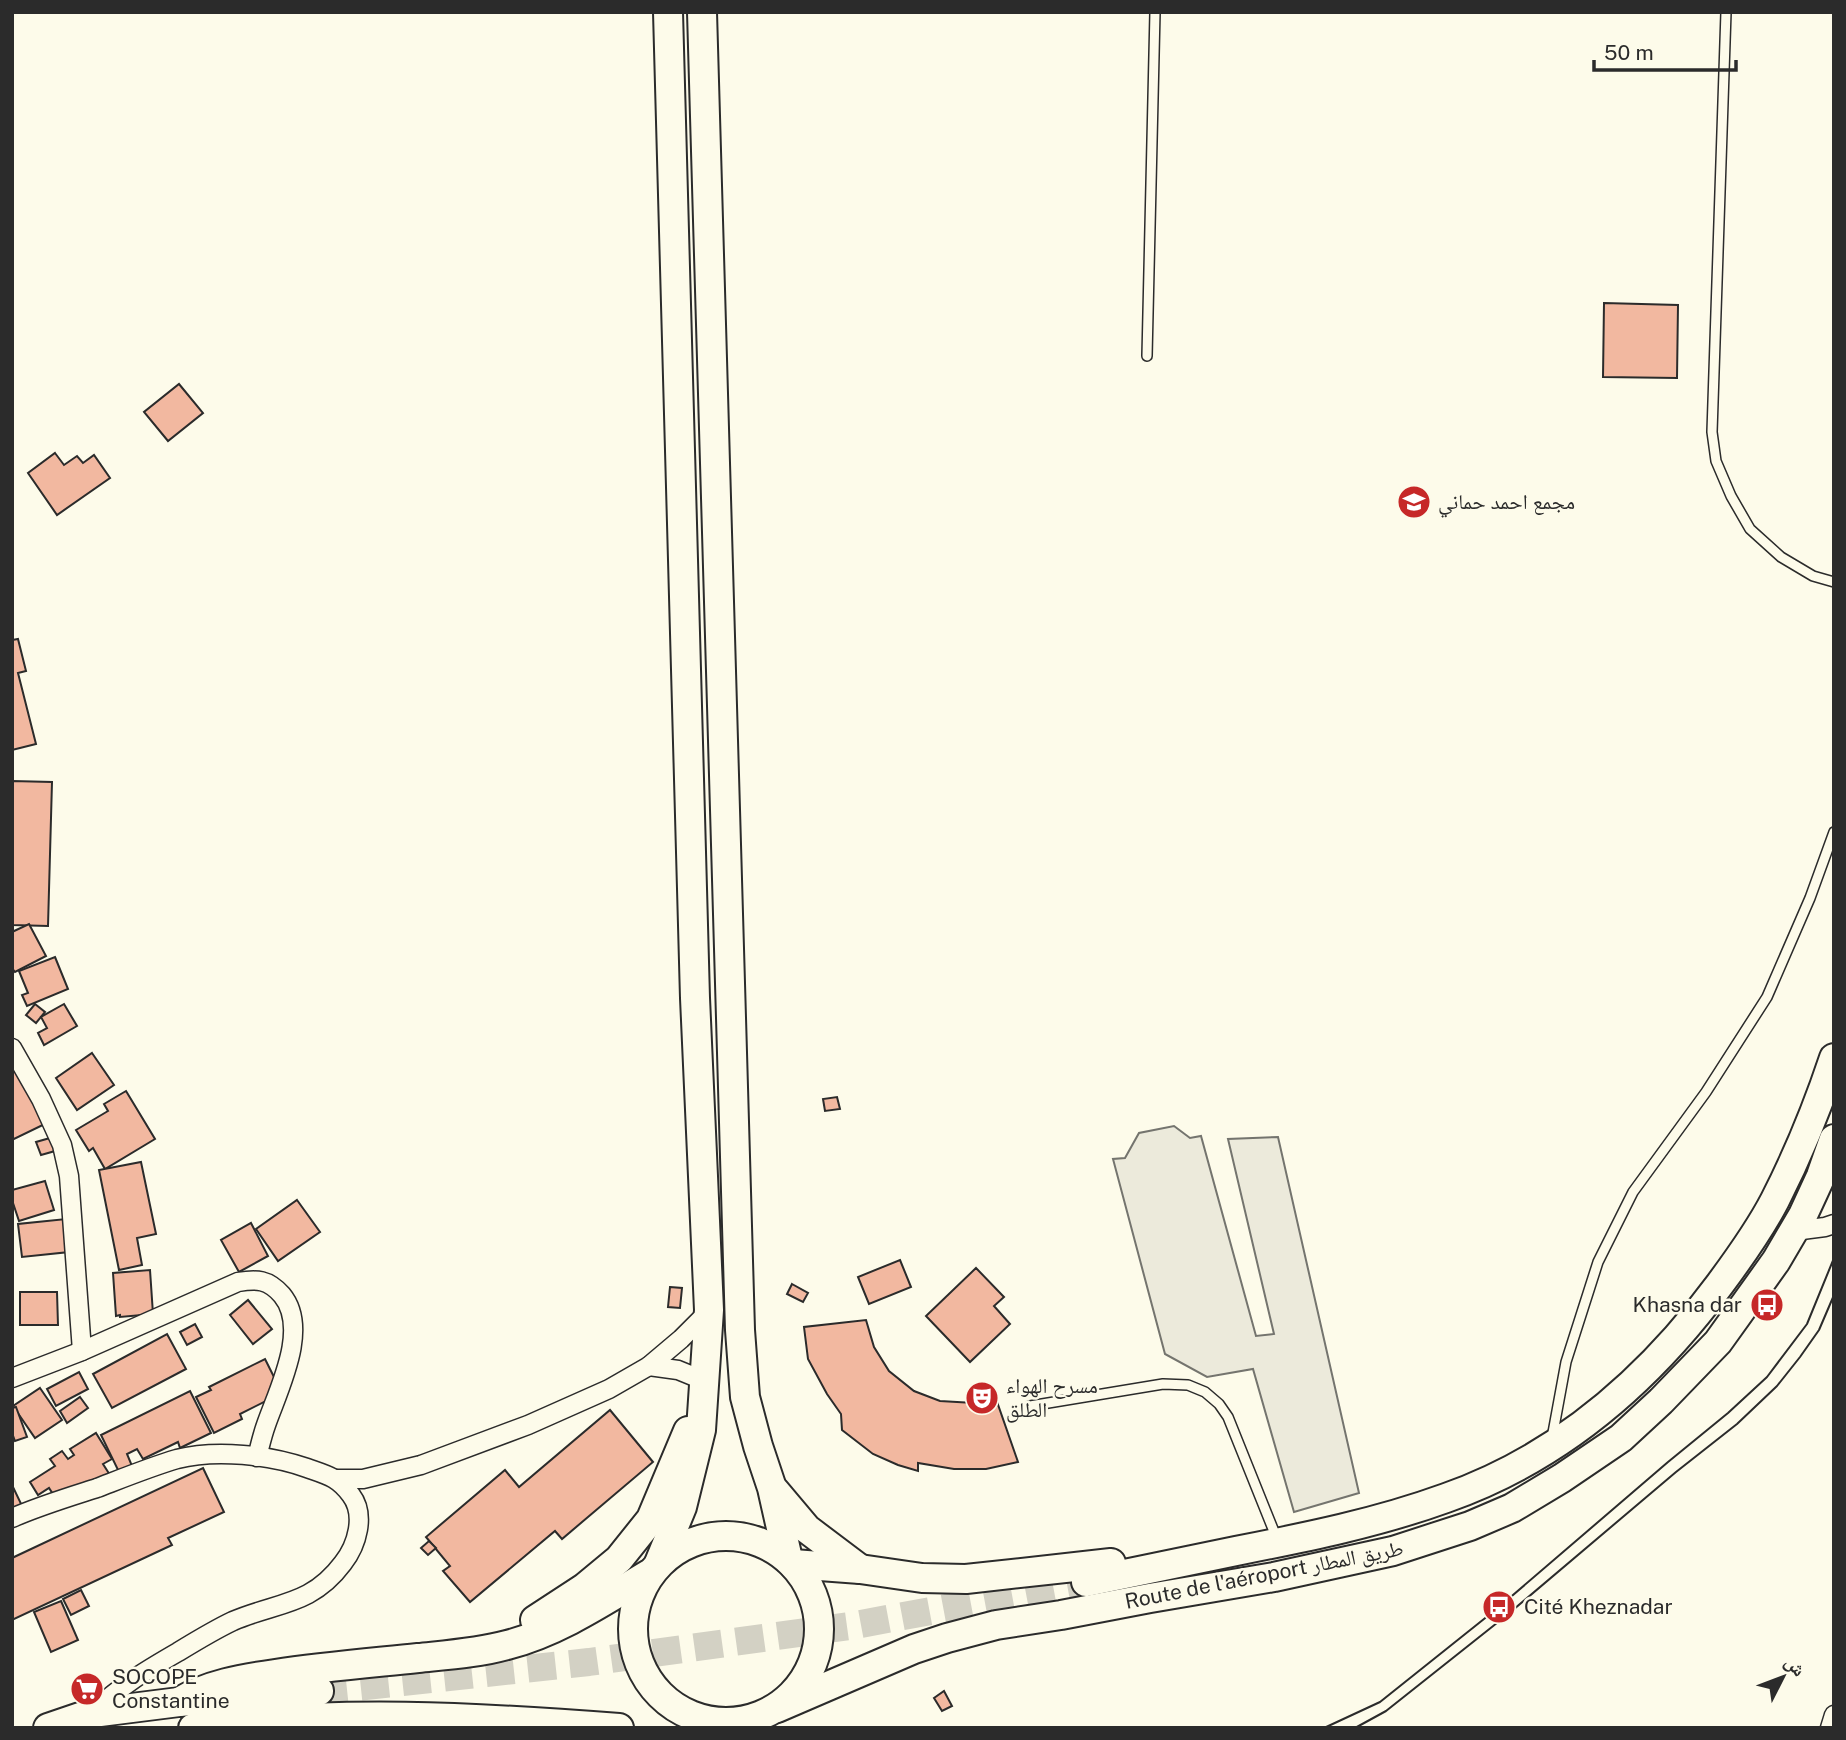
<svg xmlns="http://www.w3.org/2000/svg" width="1846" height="1740" font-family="'Public Sans','Noto Naskh Arabic',sans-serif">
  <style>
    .parking { fill: #eceadb; stroke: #74746e; stroke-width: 2 }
    .building { fill: #f2b8a0; stroke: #2b2b2b; stroke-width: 2 }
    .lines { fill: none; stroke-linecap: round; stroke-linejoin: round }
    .trunk-tunnel { stroke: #d3d1c4; stroke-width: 28; stroke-dasharray: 28 14; stroke-linecap: butt }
    .service-casing { stroke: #2b2b2b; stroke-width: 12 }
    .minor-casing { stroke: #2b2b2b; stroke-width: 21 }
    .trunk-casing { stroke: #2b2b2b; stroke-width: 32 }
    .service { stroke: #fdfbea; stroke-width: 9 }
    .minor { stroke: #fdfbea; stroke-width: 18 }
    .trunk { stroke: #fdfbea; stroke-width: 28 }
    .tram { stroke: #2b2b2b; stroke-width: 2 }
    .labels { text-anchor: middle; stroke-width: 5; stroke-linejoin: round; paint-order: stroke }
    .poi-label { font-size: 21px; fill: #2b2b2b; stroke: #fdfbea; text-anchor: start }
    .street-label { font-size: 21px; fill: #2b2b2b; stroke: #fdfbea }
  </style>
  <rect width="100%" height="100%" fill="#fdfbea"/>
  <polygon class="parking" points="1174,1126 1190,1138 1201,1136 1256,1336 1274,1334 1228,1139 1278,1137 1359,1493 1294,1512 1253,1369 1207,1377 1165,1354 1113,1159 1125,1158 1139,1133"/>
  <g class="building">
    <polygon points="1604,303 1678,305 1677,378 1603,377"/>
    <polygon points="179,384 203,413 168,441 144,412"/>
    <polygon points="55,453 64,465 77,456 83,463 94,455 110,478 57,515 28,473"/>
    <polygon points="18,639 26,671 18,673 36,744 12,750 12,640"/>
    <polygon points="12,781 52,782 48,926 12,925"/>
    <polygon points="29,924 46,956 15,972 12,968 12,932"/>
    <polygon points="55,957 68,989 27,1006 22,995 28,993 19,971"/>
    <polygon points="35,1004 45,1012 36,1023 26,1015"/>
    <polygon points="64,1004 77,1026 44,1045 38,1033 47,1028 41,1017"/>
    <polygon points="92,1053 114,1085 77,1110 56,1078"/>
    <polygon points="12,1055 51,1121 14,1139 12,1136"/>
    <polygon points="126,1091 155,1139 105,1169 93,1148 89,1151 76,1130 108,1111 104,1104"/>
    <polygon points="837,1097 840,1109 825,1111 823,1099"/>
    <polygon points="50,1138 55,1151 41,1155 36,1142"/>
    <polygon points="141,1162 156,1234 137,1238 142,1265 119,1270 99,1170"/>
    <polygon points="45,1181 54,1210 19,1221 12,1200 12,1190"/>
    <polygon points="297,1200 320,1232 278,1261 256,1229"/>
    <polygon points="66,1219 69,1252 22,1257 18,1224"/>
    <polygon points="251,1223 268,1256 239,1272 221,1240"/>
    <polygon points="900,1260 911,1287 869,1304 858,1277"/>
    <polygon points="976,1268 1004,1297 994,1306 1010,1324 970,1362 926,1316"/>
    <polygon points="150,1270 153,1314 120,1317 120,1315 116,1316 113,1273"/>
    <polygon points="792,1284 808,1293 803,1302 787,1294"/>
    <polygon points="670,1287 682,1288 680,1308 668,1307"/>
    <polygon points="20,1292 57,1292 58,1325 20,1325"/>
    <polygon points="248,1300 272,1329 253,1344 230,1315"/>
    <polygon points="866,1320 874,1347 889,1371 914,1391 940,1401 974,1403 996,1399 1018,1462 986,1469 954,1469 918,1463 918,1471 898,1465 873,1454 842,1430 841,1414 827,1394 808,1359 804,1327"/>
    <polygon points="195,1324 202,1337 187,1345 180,1332"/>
    <polygon points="167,1334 186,1369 112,1408 93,1374"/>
    <polygon points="265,1359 282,1393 240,1414 242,1419 214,1433 196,1397 211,1390 209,1387"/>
    <polygon points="79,1372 88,1389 56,1406 47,1389"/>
    <polygon points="40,1388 62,1420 35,1438 13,1406"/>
    <polygon points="190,1391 211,1433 180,1448 178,1442 143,1459 137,1449 127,1454 132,1466 119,1472 101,1435"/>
    <polygon points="80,1397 88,1408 67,1423 60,1411"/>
    <polygon points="16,1407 27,1437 15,1441 12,1433 12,1408"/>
    <polygon points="610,1410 653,1462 562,1539 555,1531 470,1602 443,1571 450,1566 426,1537 505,1470 519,1487"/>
    <polygon points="96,1433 112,1459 103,1464 110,1475 58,1502 49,1488 38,1495 30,1482 55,1466 50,1459 62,1451 68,1459 74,1455 70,1449"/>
    <polygon points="203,1468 224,1512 168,1538 172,1545 12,1620 12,1558"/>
    <polygon points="12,1485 24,1510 12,1516"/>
    <polygon points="429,1541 436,1548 428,1555 421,1548"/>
    <polygon points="81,1590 89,1606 71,1615 63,1599"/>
    <polygon points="61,1601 78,1640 51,1652 34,1612"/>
    <polygon points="944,1691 952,1706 942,1711 934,1698"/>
  </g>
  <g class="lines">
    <polyline class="trunk-tunnel" points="319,1691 589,1662 850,1626 1086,1582"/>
    <defs>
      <g id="service">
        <polyline points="1726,12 1712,432 1716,461 1731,496 1750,529 1781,557 1813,576 1834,582"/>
        <polyline points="1147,356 1155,12"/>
        <polyline points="1030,1406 1163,1384 1188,1385 1205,1392 1219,1404 1228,1417 1277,1539"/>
        <polyline points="1552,1438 1566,1362 1598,1262 1633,1192 1706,1092 1767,997 1810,898 1834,832"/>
      </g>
      <g id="minor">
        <polyline points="12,1048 41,1099 62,1145 69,1176 82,1351"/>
        <polyline points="1794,1231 1825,1227 1834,1224"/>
        <polyline points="649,1366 678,1370 705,1381"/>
        <path d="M12 1378 82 1351 238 1282C257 1279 268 1279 282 1295 310 1329 278 1390 266 1425 262 1436 260 1446 257 1457"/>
        <polyline points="336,1479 363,1479 421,1465 528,1425 609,1389 649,1366 681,1339 709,1311"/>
        <path d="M12 1518C39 1506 69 1497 97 1488 123 1478 150 1467 177 1459 216 1449 270 1455 307 1468 327 1475 338 1477 351 1495 366 1515 357 1545 343 1563 311 1606 277 1602 233 1621 214 1630 196 1641 178 1652 145 1671 120 1686 92 1713"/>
        <polyline points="1830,1728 1834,1715"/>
      </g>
      <g id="trunk">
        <polyline points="702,12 740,1330 745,1397 758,1446 772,1488 788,1559"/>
        <polyline points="775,1491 807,1529 860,1569"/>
        <circle cx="726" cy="1629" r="93"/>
        <polyline points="659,1563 682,1507 701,1430 709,1310 695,998 668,12"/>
        <polyline points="793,1564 860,1569 922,1578 966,1579 1111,1563"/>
        <path d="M1086 1582C1136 1572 1186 1561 1236 1551 1307 1537 1377 1523 1446 1498 1560 1458 1649 1380 1720 1284 1740 1257 1760 1229 1775 1200 1798 1155 1818 1106 1834 1058"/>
        <polyline points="535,1620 584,1588 619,1559 651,1519 688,1431"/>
        <path d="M179 1702C209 1684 241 1679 275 1674 322 1667 370 1663 418 1658 447 1655 478 1653 507 1645 558 1632 604 1601 649 1574"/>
        <polyline points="777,1708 914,1649 947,1638 996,1625 1061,1615 1150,1598 1274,1577 1393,1551 1470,1526 1512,1508 1562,1478 1621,1438 1661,1401 1718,1342 1776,1261 1803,1215 1821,1176 1834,1139"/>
        <polyline points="48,1728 92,1713 179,1702 319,1691"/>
        <path d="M193 1728C334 1709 477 1717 619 1728"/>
      </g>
    </defs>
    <use href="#service" class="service-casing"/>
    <use href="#minor" class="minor-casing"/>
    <use href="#trunk" class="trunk-casing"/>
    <use href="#service" class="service"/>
    <use href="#minor" class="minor"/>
    <use href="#trunk" class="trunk"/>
    <g class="tram">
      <polyline points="1324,1728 1380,1702 1499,1607 1668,1462 1728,1413 1767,1377 1807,1324 1834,1258"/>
      <polyline points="1355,1728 1386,1711 1507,1615 1676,1472 1737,1424 1777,1386 1800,1357 1819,1330 1834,1295"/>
    </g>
  </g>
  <defs>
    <symbol id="university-disc" viewBox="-11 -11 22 22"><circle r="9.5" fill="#c62828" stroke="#fdfbea"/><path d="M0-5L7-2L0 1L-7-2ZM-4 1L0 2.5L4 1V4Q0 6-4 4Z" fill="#fff"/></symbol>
    <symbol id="bus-disc" viewBox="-11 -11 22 22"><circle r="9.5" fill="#c62828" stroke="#fdfbea"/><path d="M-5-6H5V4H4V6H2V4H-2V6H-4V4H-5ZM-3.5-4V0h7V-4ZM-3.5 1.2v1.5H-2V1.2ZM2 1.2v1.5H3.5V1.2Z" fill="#fff"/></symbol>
    <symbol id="theatre-disc" viewBox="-11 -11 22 22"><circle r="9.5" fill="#c62828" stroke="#fdfbea"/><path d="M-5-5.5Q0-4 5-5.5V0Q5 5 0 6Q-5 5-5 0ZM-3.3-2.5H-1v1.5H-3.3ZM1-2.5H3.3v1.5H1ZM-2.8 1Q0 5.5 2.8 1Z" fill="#fff"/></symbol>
    <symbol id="supermarket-disc" viewBox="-11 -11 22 22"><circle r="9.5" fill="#c62828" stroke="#fdfbea"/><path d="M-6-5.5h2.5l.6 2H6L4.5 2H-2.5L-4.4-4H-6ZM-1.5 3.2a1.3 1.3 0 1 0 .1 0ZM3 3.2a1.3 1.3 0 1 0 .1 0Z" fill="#fff"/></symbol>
  </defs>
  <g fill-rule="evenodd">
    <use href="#university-disc" x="1395" y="483" width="38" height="38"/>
    <use href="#bus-disc" x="1748" y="1286" width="38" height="38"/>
    <use href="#theatre-disc" x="963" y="1379" width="38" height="38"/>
    <use href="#bus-disc" x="1480" y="1588" width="38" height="38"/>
    <use href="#supermarket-disc" x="68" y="1670" width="38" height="38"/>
  </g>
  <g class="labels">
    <g class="poi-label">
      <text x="1438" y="509">مجمع احمد حماني</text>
      <text x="1742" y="1312" text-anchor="end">Khasna dar</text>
      <text x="1006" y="1393">مسرح الهواء<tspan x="1006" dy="24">الطلق</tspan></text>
      <text x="1524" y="1614">Cité Kheznadar</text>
      <text x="112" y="1684">SOCOPE<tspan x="112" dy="24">Constantine</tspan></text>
    </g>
    <g class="street-label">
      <text transform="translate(1264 1575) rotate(-11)" y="7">Route de l'aéroport طريق المطار</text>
    </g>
  </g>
  <rect width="1846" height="1740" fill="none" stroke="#2b2b2b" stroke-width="28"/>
  <g transform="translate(1783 1677) rotate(48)" stroke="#fdfbea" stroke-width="5" paint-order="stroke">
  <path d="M0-5L12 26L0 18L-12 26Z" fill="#2b2b2b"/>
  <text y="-10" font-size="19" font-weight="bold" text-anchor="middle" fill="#2b2b2b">ش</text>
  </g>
  <path d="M1594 60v10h142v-10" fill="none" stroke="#2b2b2b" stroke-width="3.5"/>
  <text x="1604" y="60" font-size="21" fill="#2b2b2b" stroke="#fdfbea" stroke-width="5" paint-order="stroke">50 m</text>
</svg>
